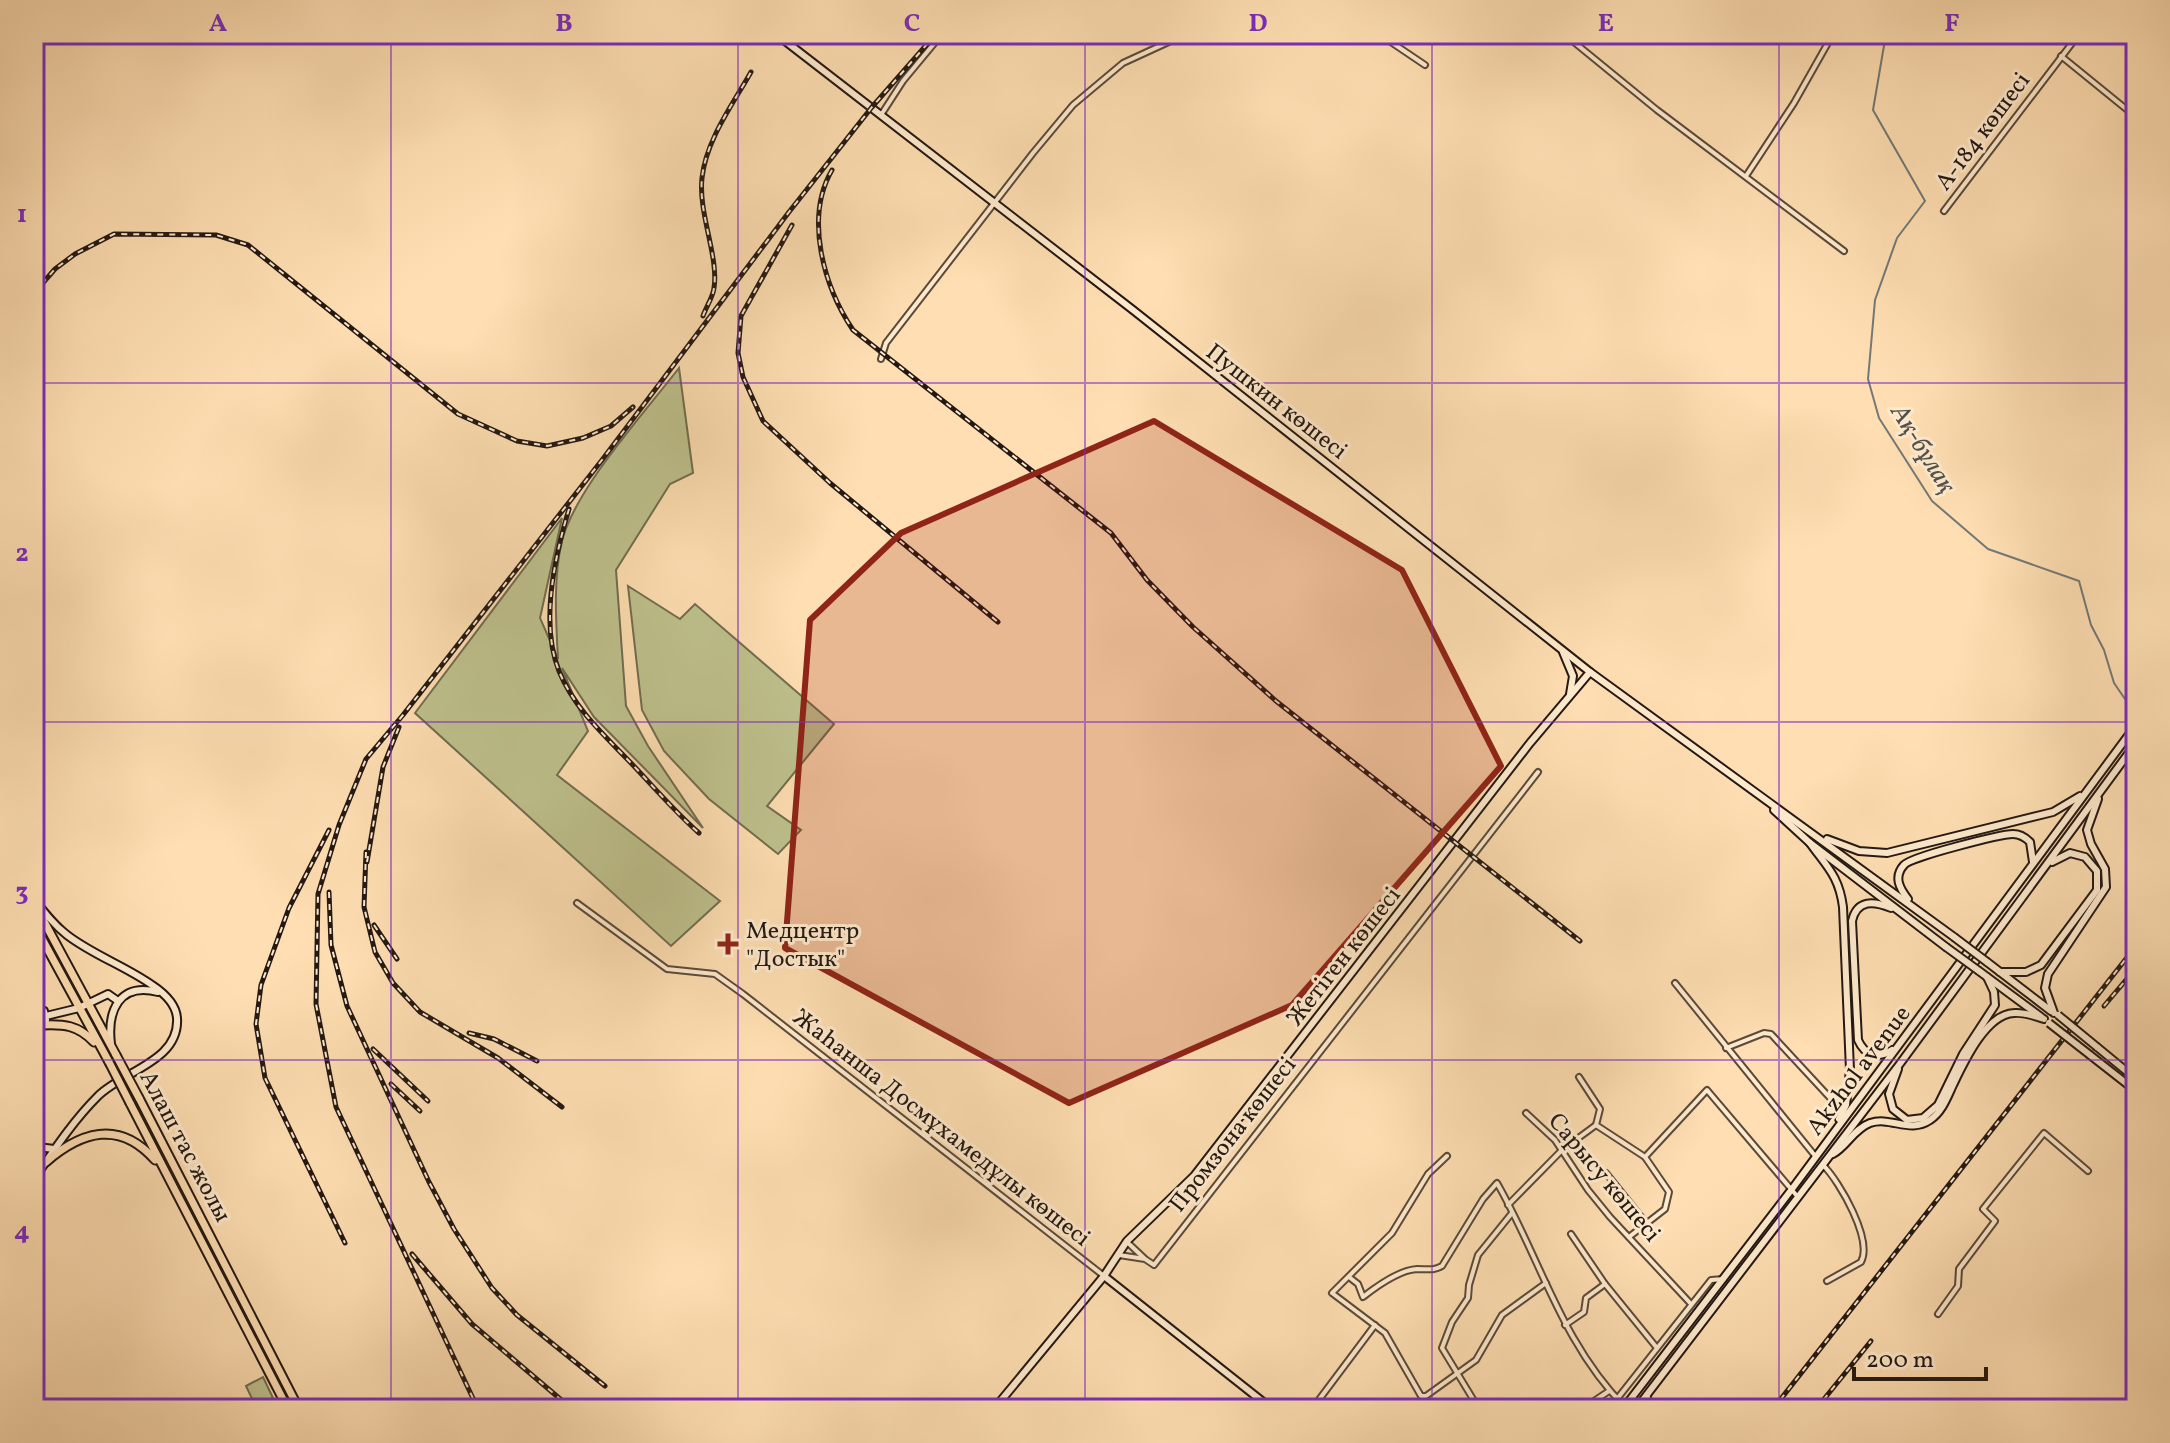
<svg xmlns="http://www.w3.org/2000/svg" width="2170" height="1443" font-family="Vollkorn,serif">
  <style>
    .green { fill: #bec18d; stroke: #716c50; stroke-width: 2 }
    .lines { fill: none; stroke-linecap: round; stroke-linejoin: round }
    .stream { stroke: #727976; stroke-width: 2 }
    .street-casing { stroke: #5a4a3a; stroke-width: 8 }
    .secondary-casing { stroke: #241812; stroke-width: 10 }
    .primary-casing { stroke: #241812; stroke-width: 11 }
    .street { stroke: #feeacd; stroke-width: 4 }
    .secondary { stroke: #feeacd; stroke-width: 6 }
    .primary { stroke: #fedeb2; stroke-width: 7 }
    .rail-casing { stroke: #241812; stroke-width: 5 }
    .rail { stroke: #feeacd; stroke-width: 2; stroke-dasharray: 6; stroke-linecap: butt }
    .secondary-bridge-casing { stroke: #241812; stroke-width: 10; stroke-linecap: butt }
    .primary-bridge-casing { stroke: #241812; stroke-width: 11; stroke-linecap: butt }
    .secondary-bridge { stroke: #feeacd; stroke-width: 6 }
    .primary-bridge { stroke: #fedeb2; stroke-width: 7 }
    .marked { fill: #8f2418; fill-opacity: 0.2; stroke: #8f2418; stroke-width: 6; stroke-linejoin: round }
    .grid { fill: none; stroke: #7b2cbf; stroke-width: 2; stroke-opacity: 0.55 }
    .poi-dot { fill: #8f2418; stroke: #feeacd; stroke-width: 3 }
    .labels { text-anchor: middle; stroke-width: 6; stroke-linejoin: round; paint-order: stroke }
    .street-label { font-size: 24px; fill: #241812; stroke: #feeacd }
    .poi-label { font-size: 24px; fill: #241812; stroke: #feeacd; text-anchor: start }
    .water-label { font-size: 26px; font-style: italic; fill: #52504c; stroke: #feeacd }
    .neatline { fill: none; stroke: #7b2cbf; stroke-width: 3 }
    .grid-label { font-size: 26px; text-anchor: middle; font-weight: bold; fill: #7b2cbf }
  </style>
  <rect width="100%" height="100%" fill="#fedeb2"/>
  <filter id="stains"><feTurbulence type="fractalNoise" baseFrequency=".0025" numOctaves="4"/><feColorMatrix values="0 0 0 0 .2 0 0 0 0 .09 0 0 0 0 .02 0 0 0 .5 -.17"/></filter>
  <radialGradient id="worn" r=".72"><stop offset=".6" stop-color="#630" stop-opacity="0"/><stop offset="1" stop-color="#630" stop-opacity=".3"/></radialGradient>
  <g class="green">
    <path d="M679 368 693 473 670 484 616 570 626 706 648 746 703 828 594 717 562 668 588 731 557 775 720 901 671 946 415 713 562 518 540 618 558 659C556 621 553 579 562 541 575 489 645 412 679 368Z"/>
    <polygon points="628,586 680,619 695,604 834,724 767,806 801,830 778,854 709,799 664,751 642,710"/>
    <polygon points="263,1377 273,1398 255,1405 246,1386"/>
  </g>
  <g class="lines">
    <polyline class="stream" points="1886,34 1873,110 1925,201 1897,238 1875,300 1868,379 1879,418 1932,501 1988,549 2079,581 2091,625 2104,650 2114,683 2136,715"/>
    <defs>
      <g id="street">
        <polyline points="1379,34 1425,65"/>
        <polyline points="1564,34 1657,110 1844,251"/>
        <polyline points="2061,56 2136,117"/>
        <polyline points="881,115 903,81 942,34"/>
        <polyline points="1746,176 1794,103 1833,34"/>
        <polyline points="1944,211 2079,34"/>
        <polyline points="881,359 886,343 1033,153 1073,105 1123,63 1186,34"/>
        <polyline points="577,903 667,969 715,974 743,994 1104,1276"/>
        <polyline points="1675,983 1816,1157"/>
        <polyline points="1726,1048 1764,1033 1771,1034 1832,1100 1846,1105"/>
        <polyline points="1579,1077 1600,1109 1596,1125 1645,1157 1669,1192 1665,1209 1629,1237"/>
        <polyline points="1526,1113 1555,1140 1588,1190 1610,1217 1691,1304"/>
        <polyline points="1447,1156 1428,1174 1392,1233 1332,1293 1385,1333 1421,1396 1426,1396 1476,1360 1502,1315 1546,1283"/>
        <polyline points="1645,1157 1707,1090 1797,1196"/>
        <path d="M1823 1165C1840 1182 1873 1240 1861 1262L1827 1281"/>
        <polyline points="1606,1173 1646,1223"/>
        <polyline points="1508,1205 1562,1150 1596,1125"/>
        <polyline points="1571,1234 1605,1284 1657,1348"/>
        <polyline points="1127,1242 1144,1258"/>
        <polyline points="1119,1255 1145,1259 1154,1265 1538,772"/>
        <path d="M1349 1277 1358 1284 1363 1297C1377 1286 1399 1270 1417 1269 1427 1269 1433 1271 1442 1266L1483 1199 1497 1183C1540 1258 1562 1344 1625 1407"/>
        <polyline points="1938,1314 1958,1286 1959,1269 1995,1221 1983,1209 2044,1133 2088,1171"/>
        <polyline points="1565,1325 1584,1312 1586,1298 1605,1284"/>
        <polyline points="1617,1399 1711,1280 1724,1279"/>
        <polyline points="1312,1409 1375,1325"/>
        <polyline points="1479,1409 1442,1348 1452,1322 1468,1298 1469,1285 1478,1255 1512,1213"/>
        <polyline points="1582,1409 1609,1391"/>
        <polyline points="1643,1409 1648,1397"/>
      </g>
      <g id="secondary">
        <polyline points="776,34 1133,310 1590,672 1954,937"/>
        <polyline points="1563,652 1573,676 1570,694"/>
        <polyline points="1774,810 1810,843 1946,947"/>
        <polyline points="1827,839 1859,851 1887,853 2053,812 2080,796"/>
        <path d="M1810 843C1827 867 1839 876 1843 907L1850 1070 1846 1105 1839 1119"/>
        <path d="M34 899C44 912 54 925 67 935 93 955 125 966 152 985 164 993 176 1004 177 1018 180 1061 123 1071 98 1096 73 1121 54 1150 34 1179"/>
        <path d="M1908 899C1900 889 1893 877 1904 865 1910 857 2001 834 2013 834 2020 834 2025 837 2030 842L2033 862"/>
        <path d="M1891 908C1874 901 1857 899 1852 921L1858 1040C1865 1056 1878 1059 1892 1050"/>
        <polyline points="1987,962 2051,1011"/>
        <polyline points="1979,971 2041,1017"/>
        <polyline points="2000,972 2026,972 2041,965 2097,890 2097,871 2085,857 2070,853 2052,862"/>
        <polyline points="34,1009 44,1011 46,1020"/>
        <polyline points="2054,1013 2045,988 2048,974 2106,887 2105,869 2091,844 2087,830 2098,799"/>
        <polyline points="46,1016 79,1008 108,994 118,1001"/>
        <path d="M111 1044C107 1011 119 982 158 992"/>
        <polyline points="2097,1047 2136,1079"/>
        <polyline points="2090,1055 2136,1091"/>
        <polyline points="1898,1069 1889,1094 1893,1109 1907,1120 1923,1118 1938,1105 1963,1054 1995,1005 1994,992 1987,977"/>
        <polyline points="34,1077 36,1026"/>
        <polyline points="34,1144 38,1147 54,1149"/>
        <path d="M1833 1154C1847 1146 1854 1129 1870 1123 1891 1116 1910 1134 1930 1120 1942 1112 1947 1098 1953 1085 1964 1062 1986 1014 2014 1013 2024 1012 2035 1016 2044 1019"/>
        <polyline points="1104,1276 1272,1409"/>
        <polyline points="994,1409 1104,1276 1127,1241 1194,1176 1530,743 1590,672"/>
        <polyline points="1623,1409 1792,1189 2136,725"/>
        <polyline points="1636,1409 1899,1065 2136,743"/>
      </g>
      <g id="primary">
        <polyline points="34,903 116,1055"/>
        <polyline points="34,924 109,1062"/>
        <path d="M42 1025C64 1024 78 1025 94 1042"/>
        <polyline points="139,1098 299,1409"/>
        <polyline points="130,1103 288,1409"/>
        <path d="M46 1162C82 1131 120 1120 155 1160"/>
      </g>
    </defs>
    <use href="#street" class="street-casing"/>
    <use href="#secondary" class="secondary-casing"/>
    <use href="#primary" class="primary-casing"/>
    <use href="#street" class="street"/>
    <use href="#secondary" class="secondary"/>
    <use href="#primary" class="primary"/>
    <defs>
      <g id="rail">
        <path d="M832 170C804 218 824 287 853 330L1111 533 1147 580 1193 627 1276 701 1580 941"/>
        <polyline points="792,225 741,316 738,353 743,377 763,421 830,483 998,622"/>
        <polyline points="34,293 55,269 75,254 114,234 216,235 248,245 458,414 517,441 547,446 583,438 611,426 633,407"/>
        <path d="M703 316C706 307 713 297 714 288 719 257 698 213 702 178 706 140 733 104 751 72"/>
        <path d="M569 509C555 555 540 624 559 671 574 708 604 735 630 762 653 786 674 811 699 833"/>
        <polyline points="329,830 289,908 261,985 256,1024 265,1078 345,1243"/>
        <polyline points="366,852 364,907 375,952 393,983 420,1012 498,1058 562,1107"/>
        <polyline points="367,862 383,767 399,727"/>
        <polyline points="329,892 331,945 347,1006 429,1182 454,1229 492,1288 517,1315 605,1386"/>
        <polyline points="374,925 397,959"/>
        <polyline points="2104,1006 2136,968"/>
        <polyline points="469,1033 494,1039 537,1061"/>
        <polyline points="373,1049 428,1101"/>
        <polyline points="391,1084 420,1111"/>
        <polyline points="412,1254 472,1324 572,1409"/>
        <polyline points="478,1409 336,1107 316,1004 318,894 339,825 366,759 403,715 602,460 789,212 872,107 936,34"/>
        <polyline points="1773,1409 2136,946"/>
        <polyline points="1816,1409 1871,1341"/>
      </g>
    </defs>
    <use href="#rail" class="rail-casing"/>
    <use href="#rail" class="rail"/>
    <defs>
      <g id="secondary-bridge">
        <polyline points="1954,937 1987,962"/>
        <polyline points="1946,947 1979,971"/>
        <polyline points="2058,1015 2097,1047"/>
        <polyline points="2049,1023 2090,1055"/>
      </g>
      <g id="primary-bridge">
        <polyline points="116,1055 139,1098"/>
        <polyline points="109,1062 130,1103"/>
      </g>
    </defs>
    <use href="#secondary-bridge" class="secondary-bridge-casing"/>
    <use href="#primary-bridge" class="primary-bridge-casing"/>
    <use href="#secondary-bridge" class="secondary-bridge"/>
    <use href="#primary-bridge" class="primary-bridge"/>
  </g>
  <path class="marked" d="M1154 421 1402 570 1501 766 1292 1005 1069 1103 785 948 810 620 901 533Z"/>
  <path class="grid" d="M391 34V1409M738 34V1409M1085 34V1409M1432 34V1409M1779 34V1409M34 383H2136M34 722H2136M34 1060H2136"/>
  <path class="poi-dot" d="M724 932h8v8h8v8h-8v8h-8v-8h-8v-8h8z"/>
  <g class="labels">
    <g class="street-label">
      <text transform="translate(1982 131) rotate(-53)" y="8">А-184 көшесі</text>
      <text transform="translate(1277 401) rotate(38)" y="8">Пушкин көшесі</text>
      <text transform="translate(1343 956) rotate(-52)" y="8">Жетіген көшесі</text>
      <text transform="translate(1858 1070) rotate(-53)" y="8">Akzhol avenue</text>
      <text transform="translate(942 1127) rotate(38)" y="8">Жаһанша Досмұхамедұлы көшесі</text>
      <text transform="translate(1232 1134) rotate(-52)" y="8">Промзона көшесі</text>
      <text transform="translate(186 1146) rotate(62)" y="8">Алаш тас жолы</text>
      <text transform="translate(1605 1177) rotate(50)" y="8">Сарысу көшесі</text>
    </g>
    <g class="poi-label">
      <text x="746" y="938">Медцентр<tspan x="746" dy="28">"Достык"</tspan></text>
    </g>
    <g class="water-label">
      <text transform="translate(1924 448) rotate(58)" y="9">Ақ-бұлақ</text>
    </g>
  </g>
  <rect width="2170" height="1443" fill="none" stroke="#fedeb2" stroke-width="88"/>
  <path d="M1854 1367v12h132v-12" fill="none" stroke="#241812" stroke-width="4"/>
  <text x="1866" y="1367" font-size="24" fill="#241812" stroke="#feeacd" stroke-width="6" paint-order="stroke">200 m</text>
  <rect x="44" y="44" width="2082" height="1355" class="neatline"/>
  <g class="grid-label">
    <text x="218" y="31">A</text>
    <text x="564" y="31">B</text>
    <text x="912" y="31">C</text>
    <text x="1258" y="31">D</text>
    <text x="1606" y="31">E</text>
    <text x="1952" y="31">F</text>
    <text x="22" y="222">1</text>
    <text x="22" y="561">2</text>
    <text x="22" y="900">3</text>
    <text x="22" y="1239">4</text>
  </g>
  <rect width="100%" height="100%" filter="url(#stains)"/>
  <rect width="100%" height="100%" fill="url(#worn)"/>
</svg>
